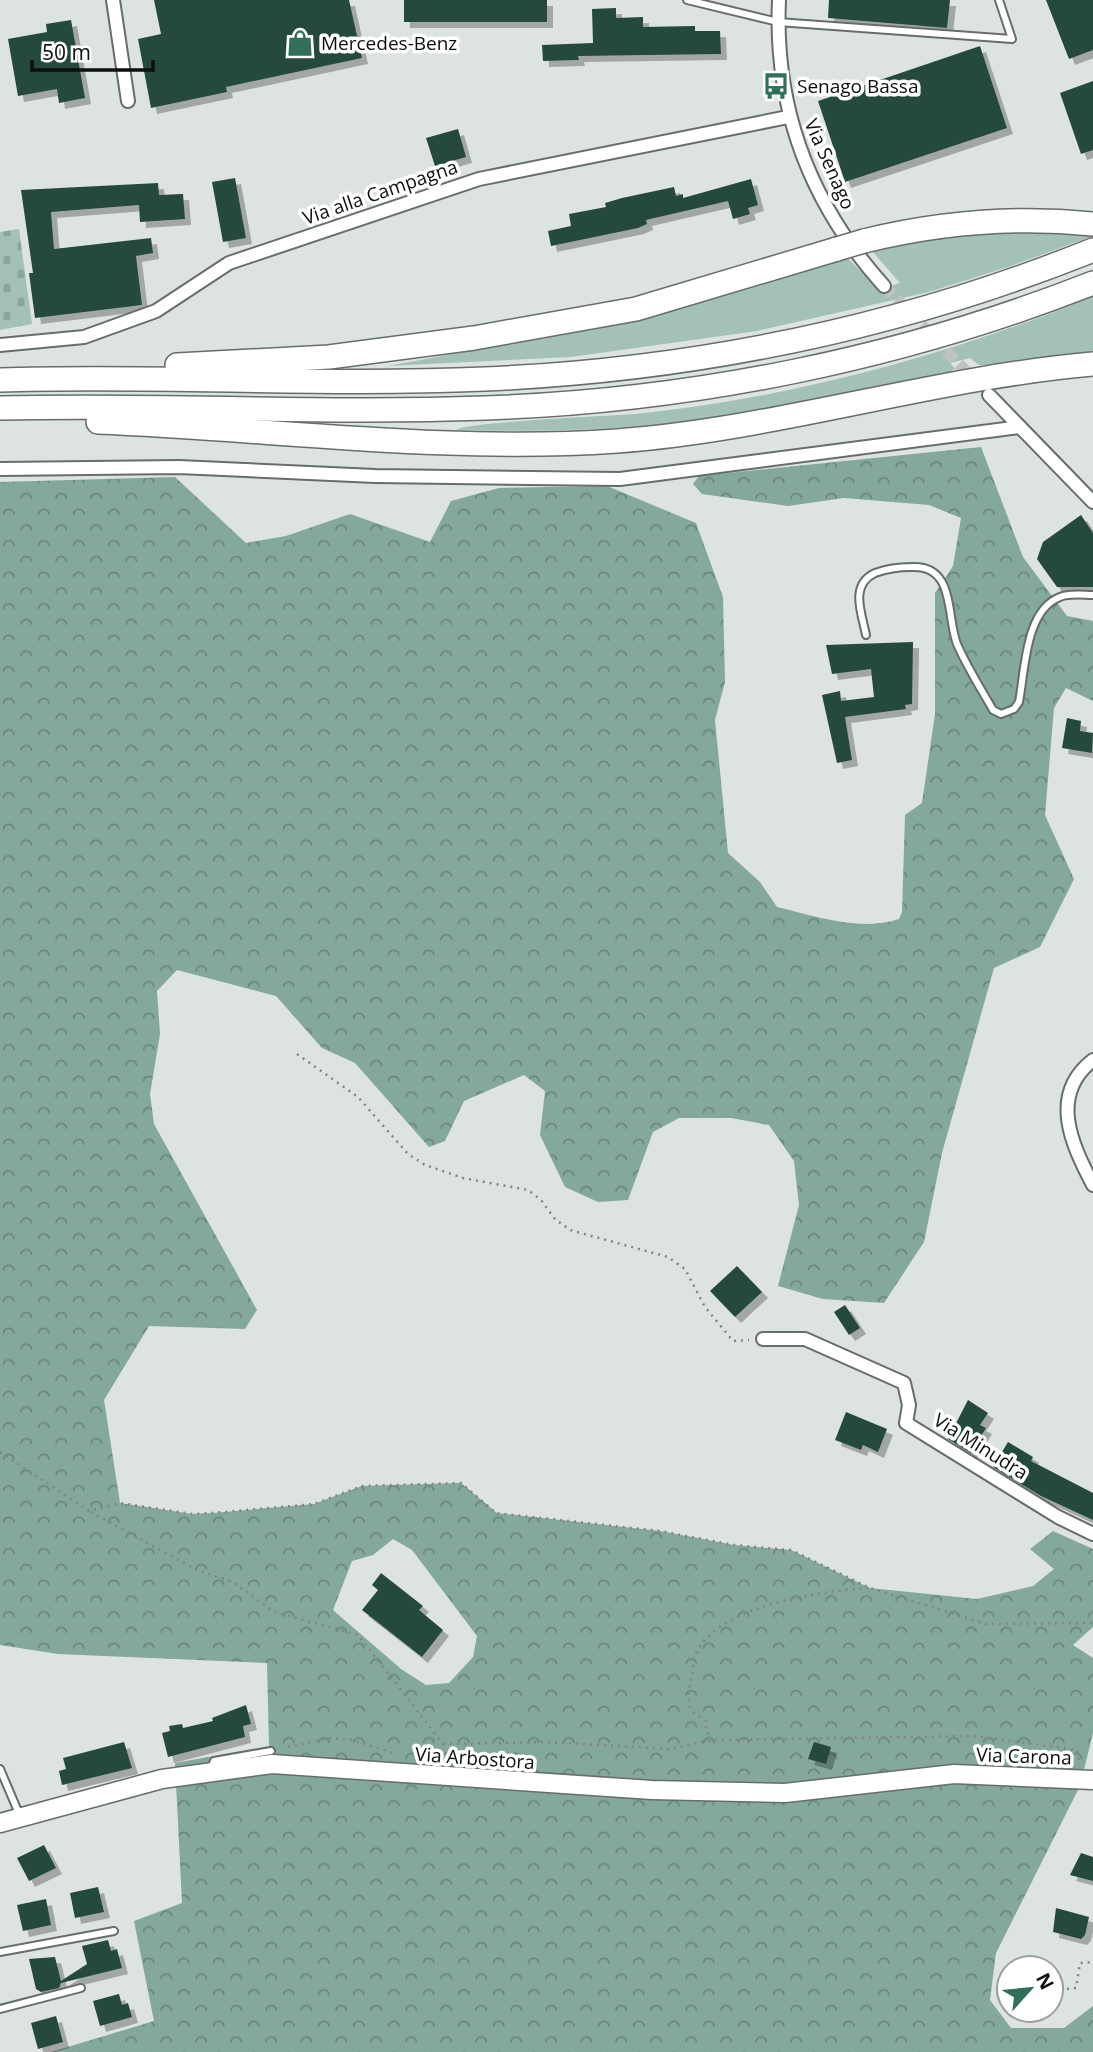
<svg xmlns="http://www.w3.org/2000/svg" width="1093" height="2052" font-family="'Open Sans',sans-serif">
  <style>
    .green { fill: #a3c1b5 }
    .forest { fill: url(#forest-crowns); fill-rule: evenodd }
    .cemetery { fill: url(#cemetery-stones) }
    .building { fill: #27483c; filter: url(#shadow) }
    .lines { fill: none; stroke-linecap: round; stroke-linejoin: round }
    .street-tunnel { stroke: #bec3c1; stroke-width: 12; stroke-dasharray: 12 6; stroke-linecap: butt }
    .lane-casing { stroke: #676d6a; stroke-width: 10 }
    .street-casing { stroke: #676d6a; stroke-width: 16 }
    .secondary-casing { stroke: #676d6a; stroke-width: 21 }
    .highway-casing { stroke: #676d6a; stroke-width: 26 }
    .path { stroke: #818584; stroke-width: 2.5; stroke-dasharray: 2 5; stroke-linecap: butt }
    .lane { stroke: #fff; stroke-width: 6 }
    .street { stroke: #fff; stroke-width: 12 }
    .secondary { stroke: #fff; stroke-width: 18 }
    .highway { stroke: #fff; stroke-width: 23 }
    .highway-bridge-casing { stroke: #676d6a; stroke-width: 26; stroke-linecap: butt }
    .highway-bridge { stroke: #fff; stroke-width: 23 }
    .labels { text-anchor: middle; stroke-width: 7; stroke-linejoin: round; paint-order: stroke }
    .poi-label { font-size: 19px; fill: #0d0f0e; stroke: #fff; text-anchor: start }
    .street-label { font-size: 19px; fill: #0d0f0e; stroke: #fff }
  </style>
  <defs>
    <pattern id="forest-crowns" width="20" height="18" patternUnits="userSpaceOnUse" patternTransform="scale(1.75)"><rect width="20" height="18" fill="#84a89a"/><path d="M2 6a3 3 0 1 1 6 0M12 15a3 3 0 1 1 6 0" fill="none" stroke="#6a877c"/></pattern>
    <pattern id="cemetery-stones" width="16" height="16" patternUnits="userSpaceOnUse" patternTransform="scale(1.75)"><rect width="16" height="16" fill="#a3c1b5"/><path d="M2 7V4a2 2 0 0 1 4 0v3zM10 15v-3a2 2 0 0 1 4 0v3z" fill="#8ba59a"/></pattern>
    <filter id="shadow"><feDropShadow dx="6" dy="6" stdDeviation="0" flood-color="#0004"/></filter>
  </defs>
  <rect width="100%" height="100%" fill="#dde3e1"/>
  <g class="green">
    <polygon points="978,230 1065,232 1093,236 1008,267 929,292 757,331 571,357 388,366 608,325 847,257 878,290 900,283 872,251"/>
    <path d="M1093 297V354L989 366 979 365 970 358 950 363 955 369 946 374C880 387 814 404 748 414 651 430 555 432 456 430 465 422 609 416 635 414 792 398 946 356 1093 297Z"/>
  </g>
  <path class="forest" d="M981 447 1023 557 1067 616 1093 621V701L1066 688 1054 708 1045 815 1074 879 1040 947 994 968 942 1153 924 1242 884 1303 823 1299 778 1286 799 1205 794 1161 769 1125 731 1118H679L653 1132 628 1200 598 1202 565 1187 540 1135 545 1091 524 1075 464 1101 445 1141 429 1147 355 1063 322 1048 276 996 177 970 157 991 160 1034 150 1094 154 1124 257 1310 245 1329 149 1326 104 1400 120 1503 192 1514 213 1513 314 1504 362 1486 461 1483 497 1513 660 1531 734 1545 791 1550 870 1588 977 1599 1033 1586 1054 1569 1030 1549 1053 1531 1093 1549V1627L1073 1645 1093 1658V1733L1080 1786 996 1953 990 2000 1011 2028H1064L1093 2006V2052H51L154 2021 134 1921 182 1903 175 1763 269 1746 267 1663 58 1654 0 1645V482L175 477 246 543 286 536 350 514 430 542 451 501 499 488 607 486 696 523 723 597 725 682 715 720 728 853 760 882 777 907C815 916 861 932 899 919L902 912 905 815 922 803 935 714V593L953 566 961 518 929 505 844 498 788 506 702 494 693 484 699 476ZM393 1539 412 1550 477 1636 473 1657 449 1683 426 1685 401 1669 333 1610 352 1561 373 1555Z"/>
  <polygon class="cemetery" points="19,229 32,324 0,330 0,232"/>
  <g class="building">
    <polygon points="154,0 349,0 362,58 226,87 227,92 151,108 138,39 161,34"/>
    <rect x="404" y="0" width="143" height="22"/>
    <polygon points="829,0 950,0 947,28 828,18"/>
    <polygon points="1046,0 1093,0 1093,50 1069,59"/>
    <polygon points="616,8 616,18 643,17 643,27 695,26 695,31 720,31 721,54 578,56 579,60 543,61 542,45 593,43 592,9"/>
    <polygon points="71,20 85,98 59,103 57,89 18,96 8,39 47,32 46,24"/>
    <polygon points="980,46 1007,128 845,182 818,101"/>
    <polygon points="1093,81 1093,150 1081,154 1060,93"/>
    <polygon points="458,129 466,157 435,166 426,138"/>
    <polygon points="235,178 246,238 223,242 212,182"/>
    <polygon points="751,179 758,205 748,208 750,214 733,219 728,201 646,220 647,224 638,228 551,246 548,231 571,226 569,214 606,207 605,203 622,198 674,187 676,196 683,194 683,198"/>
    <polygon points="158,183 159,195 183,194 185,219 140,222 139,205 51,212 54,249 151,238 153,253 136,256 142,305 35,318 29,273 33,273 21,190"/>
    <polygon points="1081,515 1093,533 1093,587 1057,587 1037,559 1043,542"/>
    <polygon points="913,642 912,704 905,705 906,709 845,717 852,760 837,763 822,695 840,691 841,701 874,697 871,669 832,674 826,645"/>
    <polygon points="1067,718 1081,721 1080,731 1093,733 1092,753 1062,748"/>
    <polygon points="737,1266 762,1292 735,1317 710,1291"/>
    <polygon points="845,1305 860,1328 849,1335 834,1312"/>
    <polygon points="968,1400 988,1413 980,1425 986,1428 971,1453 948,1439"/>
    <polygon points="846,1412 887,1429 878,1452 863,1445 861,1450 835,1440"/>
    <polygon points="1008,1442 1033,1457 1031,1461 1093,1493 1093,1520 1041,1496 993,1467"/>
    <polygon points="381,1573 423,1606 419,1610 443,1630 422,1657 362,1610 378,1590 372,1585"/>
    <polygon points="246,1705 251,1724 243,1726 245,1737 168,1757 162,1733 170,1731 169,1726 182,1724 183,1728 213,1721 212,1718"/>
    <polygon points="124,1742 132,1768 62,1785 59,1771 66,1769 63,1758"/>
    <polygon points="814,1742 831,1747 826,1764 808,1759"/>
    <polygon points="44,1845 56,1868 29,1881 17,1858"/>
    <polygon points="1081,1853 1093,1857 1093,1881 1070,1875"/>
    <polygon points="98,1887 104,1912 75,1918 70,1893"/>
    <polygon points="46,1899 51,1925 23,1931 17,1905"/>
    <polygon points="1056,1908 1089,1917 1085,1935 1081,1939 1053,1932"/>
    <polygon points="108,1940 111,1951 117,1949 122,1968 61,1983 59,1988 41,1992 36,1989 29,1959 55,1957 61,1981 87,1964 82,1946"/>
    <polygon points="119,1994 122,2005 128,2003 132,2017 100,2026 93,2001"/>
    <polygon points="56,2016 63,2042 38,2049 31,2023"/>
  </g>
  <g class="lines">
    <polyline class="street-tunnel" points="884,286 976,382"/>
    <defs>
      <g id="lane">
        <polyline points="687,0 778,22 1012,39 999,0"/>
        <path d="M866 635C862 614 849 585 875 573 886 569 900 567 911 567 956 564 946 617 957 644 967 667 981 689 993 710L1001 714 1014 709 1019 702C1025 671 1025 610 1060 597 1069 593 1083 595 1093 595"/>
        <polyline points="0,1769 20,1816"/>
        <polyline points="210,1770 214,1761 271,1751"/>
        <polyline points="0,1952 114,1931"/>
        <polyline points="0,2009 81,1988"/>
      </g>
      <g id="street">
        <polyline points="113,0 128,101"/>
        <path d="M779 0C774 109 811 205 884 286"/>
        <polyline points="0,345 84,337 156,311 229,263 479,179 788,117"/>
        <polyline points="989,395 1093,502"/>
        <polyline points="0,469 179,467 375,476 620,479 1020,427"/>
        <path d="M1093 1060C1048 1095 1072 1145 1093 1185"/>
        <polyline points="763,1339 805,1339 904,1383 909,1405 906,1423 1058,1517 1093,1534"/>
      </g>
      <polyline id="secondary" points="0,1823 162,1779 272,1764 652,1790 785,1793 954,1774 1093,1780"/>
      <g id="highway">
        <path d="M864 241C941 222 1014 216 1093 224"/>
        <polyline points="177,365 329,357 474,338 636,309 837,249"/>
        <path d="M0 380C162 375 323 386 485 379 694 370 899 328 1093 250"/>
        <path d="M0 408C162 404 323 414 485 408 692 401 900 359 1093 283"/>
        <path d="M98 422C271 429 444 453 617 441 778 429 932 378 1093 364"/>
      </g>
    </defs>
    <use href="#lane" class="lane-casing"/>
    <use href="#street" class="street-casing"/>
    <use href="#secondary" class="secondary-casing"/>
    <use href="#highway" class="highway-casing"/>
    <g class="path">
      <polyline points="297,1054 358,1097 408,1154 425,1165 463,1178 528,1190 541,1200 555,1219 570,1230 668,1257 685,1269 705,1307 733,1341 749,1340"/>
      <polyline points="0,1452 89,1511 120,1503 192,1514 213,1513 314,1504 362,1486 461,1483 496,1513 660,1531 734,1545 791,1550 870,1588 986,1624 1093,1623"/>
      <polyline points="91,1512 197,1570 233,1582 274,1612 358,1635 443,1744 438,1751 413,1756"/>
      <path d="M713 1740 706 1730V1721L691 1711C687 1698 689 1688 692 1674 693 1668 693 1658 696 1653 719 1605 822 1591 869 1588"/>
      <polyline points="443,1744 545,1742 669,1749 713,1740 974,1736 1077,1750 1079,1762"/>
      <polyline points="288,1747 331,1738 353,1740 396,1754"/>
      <polyline points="1067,1989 1076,1988 1080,1963 1093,1962"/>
    </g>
    <use href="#lane" class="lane"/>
    <use href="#street" class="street"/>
    <use href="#secondary" class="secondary"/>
    <use href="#highway" class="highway"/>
    <defs>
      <polyline id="highway-bridge" points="837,249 864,241"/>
    </defs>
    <use href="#highway-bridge" class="highway-bridge-casing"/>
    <use href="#highway-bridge" class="highway-bridge"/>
  </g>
  <defs>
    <symbol id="shop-bare" viewBox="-9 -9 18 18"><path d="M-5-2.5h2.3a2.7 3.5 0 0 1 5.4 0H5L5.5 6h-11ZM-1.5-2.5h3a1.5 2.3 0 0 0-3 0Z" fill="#326f5b" stroke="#fff" stroke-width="2.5" paint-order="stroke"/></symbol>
    <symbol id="bus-bare" viewBox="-9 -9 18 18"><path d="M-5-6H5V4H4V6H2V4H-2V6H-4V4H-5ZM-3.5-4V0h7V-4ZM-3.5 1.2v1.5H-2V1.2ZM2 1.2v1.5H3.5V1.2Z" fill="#326f5b" stroke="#fff" stroke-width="2.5" paint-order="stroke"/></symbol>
  </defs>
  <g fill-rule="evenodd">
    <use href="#shop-bare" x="281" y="24" width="38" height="38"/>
    <use href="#bus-bare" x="757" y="67" width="38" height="38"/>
  </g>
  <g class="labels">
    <g class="poi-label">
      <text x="321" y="50">Mercedes-Benz</text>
      <text x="797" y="93">Senago Bassa</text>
    </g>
    <g class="street-label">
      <text transform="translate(830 164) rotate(66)" y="7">Via Senago</text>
      <text transform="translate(380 192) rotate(-19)" y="7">Via alla Campagna</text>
      <text transform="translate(981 1446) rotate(32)" y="7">Via Minudra</text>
      <text transform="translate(1024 1756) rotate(2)" y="7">Via Carona</text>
      <text transform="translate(475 1758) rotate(4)" y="7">Via Arbostora</text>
    </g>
  </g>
  <g transform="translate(1030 1989) rotate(63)"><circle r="33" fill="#ffffff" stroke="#9e9f9f" stroke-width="2"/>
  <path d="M0-5L12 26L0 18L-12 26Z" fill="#326f5b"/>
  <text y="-10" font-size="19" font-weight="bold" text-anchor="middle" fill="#0d0f0e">N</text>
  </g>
  <path d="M32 60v10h121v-10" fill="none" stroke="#0d0f0e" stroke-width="3.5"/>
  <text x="42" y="60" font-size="21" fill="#0d0f0e" stroke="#ffffff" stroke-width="5" paint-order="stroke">50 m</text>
</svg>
